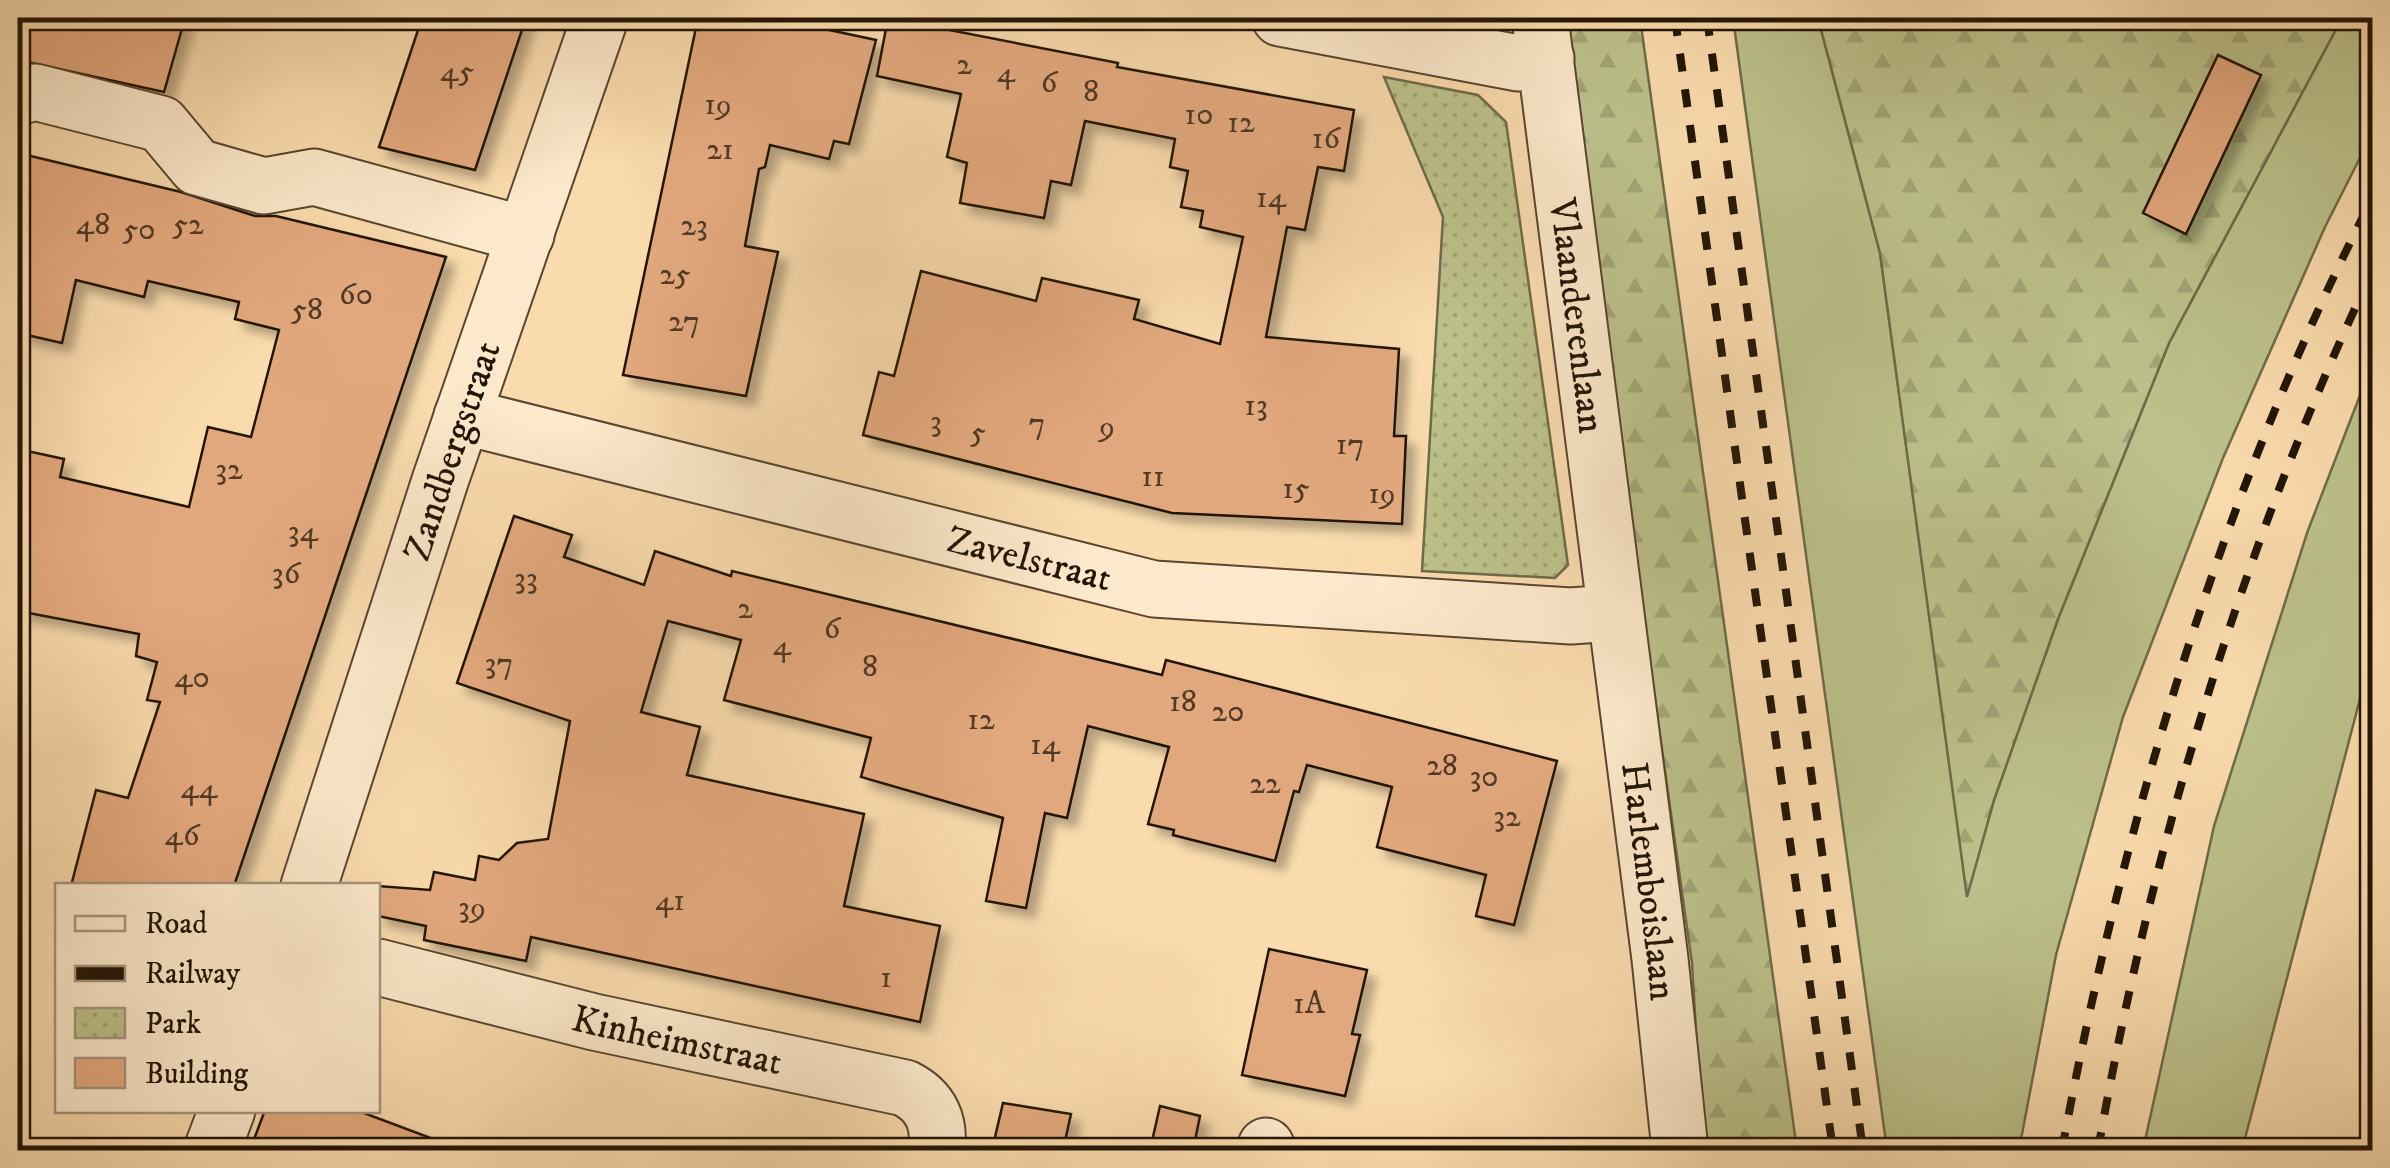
<svg xmlns="http://www.w3.org/2000/svg" width="2390" height="1168" font-family="'IM FELL DW Pica',serif">
  <style>
    .grass { fill: #bcc18b; stroke: #6f6b48; stroke-width: 2.5 }
    .forest { fill: url(#forest-firs); stroke: #6f6b48; stroke-width: 2.5 }
    .park { fill: url(#park-dots); stroke: #6f6b48; stroke-width: 2.5 }
    .building { fill: #e2a87d; stroke: #221506; stroke-width: 2.5; filter: url(#shadow) }
    .lines { fill: none; stroke-linecap: round; stroke-linejoin: round }
    .minor-casing { stroke: #584630; stroke-width: 59 }
    .minor { stroke: #fce8ca; stroke-width: 55 }
    .rail { stroke: #221506; stroke-width: 8; stroke-dasharray: 18 18; stroke-linecap: butt }
    .labels { text-anchor: middle; stroke-width: 10; stroke-linejoin: round; paint-order: stroke }
    .number-label { font-size: 32px; fill: #523a24 }
    .street-label { font-size: 38px; fill: #221506; stroke: #fce8ca }
  </style>
  <defs>
    <pattern id="forest-firs" width="22" height="20" patternUnits="userSpaceOnUse" patternTransform="scale(2.5)"><rect width="22" height="20" fill="#bcc18b"/><path d="M5 1l3.5 6h-7zM16 11l3.5 6h-7z" fill="#a1a576"/></pattern>
    <pattern id="park-dots" width="8" height="8" patternUnits="userSpaceOnUse" patternTransform="scale(2.5)"><rect width="8" height="8" fill="#bcc18b"/><path d="M2 2h.1M6 6h.1" fill="none" stroke="#a1a576" stroke-width="1.8" stroke-linecap="round"/></pattern>
    <filter id="shadow"><feDropShadow dx="9" dy="9" stdDeviation="5" flood-color="#0004"/></filter>
  </defs>
  <rect width="100%" height="100%" fill="#fadbad"/>
  <filter id="stains"><feTurbulence type="fractalNoise" baseFrequency=".002" numOctaves="4"/><feColorMatrix values="0 0 0 0 .2 0 0 0 0 .09 0 0 0 0 .02 0 0 0 .5 -.17"/></filter>
  <radialGradient id="worn" r=".72"><stop offset=".6" stop-color="#630" stop-opacity="0"/><stop offset="1" stop-color="#630" stop-opacity=".3"/></radialGradient>
  <g class="grass">
    <polygon points="1733,18 1818,18 1880,253 1967,894 1994,800 2058,619 2169,343 2342,18 2372,18 2372,134 2325,227 2223,458 2123,717 2056,955 2019,1150 1887,1150"/>
    <polygon points="2372,364 2372,653 2242,1150 2143,1150 2214,826 2307,533"/>
  </g>
  <g class="forest">
    <polygon points="1559,18 1640,18 1797,1150 1703,1150 1692,963"/>
    <polygon points="1818,18 2342,18 2169,343 2058,619 1994,800 1967,897 1880,253"/>
  </g>
  <polygon class="park" points="1384,77 1478,95 1506,122 1568,565 1555,578 1422,571 1443,217"/>
  <g class="building">
    <polygon points="18,18 185,18 164,92 18,60"/>
    <polygon points="422,18 526,18 475,170 379,147"/>
    <polygon points="698,18 773,18 876,40 849,144 834,141 829,159 770,145 765,167 759,169 745,246 778,252 746,396 623,375"/>
    <polygon points="888,18 1118,63 1117,67 1354,110 1344,171 1318,167 1305,230 1287,227 1266,337 1399,349 1394,436 1406,436 1402,524 1172,513 863,435 879,372 894,376 921,271 1036,301 1042,278 1139,300 1134,319 1220,344 1243,237 1200,227 1203,211 1181,207 1188,171 1170,167 1175,139 1085,121 1071,185 1051,181 1044,218 960,203 967,163 947,157 961,94 877,76"/>
    <polygon points="2218,55 2261,75 2186,234 2143,213"/>
    <polygon points="18,153 181,192 255,216 276,216 446,257 234,886 71,886 96,790 128,798 160,702 147,700 157,662 136,656 139,634 18,611 18,449 64,459 60,477 189,507 208,427 251,437 279,330 235,319 239,302 148,281 144,297 76,280 62,343 18,333"/>
    <polygon points="514,516 572,535 564,557 644,585 655,551 731,576 732,571 1162,675 1166,660 1557,761 1514,925 1476,916 1486,875 1377,847 1392,787 1307,765 1299,792 1294,791 1275,861 1173,835 1174,830 1148,824 1169,747 1088,726 1067,818 1045,813 1026,908 986,901 1003,818 861,777 871,738 724,700 741,640 668,621 641,712 700,727 687,775 864,814 844,906 940,926 920,1022 531,937 526,961 424,940 426,926 378,916 378,886 430,890 434,872 475,880 479,856 499,860 517,843 548,839 570,721 457,683"/>
    <polygon points="1269,949 1367,970 1352,1034 1360,1035 1345,1096 1242,1075"/>
    <polygon points="1003,1103 1071,1114 1063,1150 992,1150"/>
    <polygon points="1160,1106 1200,1116 1193,1150 1150,1150"/>
    <polygon points="265,1110 356,1110 452,1146 451,1150 250,1150"/>
  </g>
  <g class="lines">
    <defs>
      <g id="minor">
        <polyline points="1280,18 1518,63 1546,58"/>
        <path id="s1" d="M1540 18 1660 959 1680 1150"/>
        <polyline points="18,97 35,92 161,124 197,167 264,186 314,177 526,235"/>
        <path id="s2" d="M462 416 1154 589 1571 616 1612 613"/>
        <path id="s3" d="M309 886 440 481 600 18"/>
        <path id="s4" d="M378 967 594 1022 905 1088C931 1101 941 1123 936 1150"/>
        <polyline points="212,1150 227,1110"/>
        <polyline points="1265,1150 1266,1146"/>
      </g>
    </defs>
    <use href="#minor" class="minor-casing"/>
    <use href="#minor" class="minor"/>
    <g class="rail">
      <polyline points="1675,18 1833,1150"/>
      <polyline points="1707,18 1863,1150"/>
      <path d="M2062 1150C2121 828 2222 491 2372 199"/>
      <path d="M2098 1150C2151 849 2241 548 2372 272"/>
    </g>
  </g>
  <g class="labels">
    <g class="number-label">
      <text x="964" y="74">2</text>
      <text x="457" y="81">45</text>
      <text x="1006" y="82">4</text>
      <text x="1049" y="92">6</text>
      <text x="1091" y="101">8</text>
      <text x="718" y="114">19</text>
      <text x="1199" y="124">10</text>
      <text x="1241" y="132">12</text>
      <text x="1326" y="148">16</text>
      <text x="720" y="159">21</text>
      <text x="1271" y="207">14</text>
      <text x="93" y="234">48</text>
      <text x="188" y="234">52</text>
      <text x="694" y="235">23</text>
      <text x="139" y="239">50</text>
      <text x="675" y="284">25</text>
      <text x="356" y="304">60</text>
      <text x="307" y="319">58</text>
      <text x="684" y="331">27</text>
      <text x="1256" y="415">13</text>
      <text x="936" y="431">3</text>
      <text x="1037" y="433">7</text>
      <text x="1107" y="436">9</text>
      <text x="978" y="442">5</text>
      <text x="1350" y="454">17</text>
      <text x="229" y="479">32</text>
      <text x="1153" y="486">11</text>
      <text x="1296" y="498">15</text>
      <text x="1382" y="503">19</text>
      <text x="303" y="541">34</text>
      <text x="286" y="583">36</text>
      <text x="526" y="588">33</text>
      <text x="745" y="618">2</text>
      <text x="832" y="638">6</text>
      <text x="782" y="655">4</text>
      <text x="499" y="673">37</text>
      <text x="870" y="676">8</text>
      <text x="192" y="687">40</text>
      <text x="1183" y="711">18</text>
      <text x="1228" y="721">20</text>
      <text x="981" y="729">12</text>
      <text x="1045" y="754">14</text>
      <text x="1442" y="775">28</text>
      <text x="1484" y="786">30</text>
      <text x="1265" y="793">22</text>
      <text x="199" y="798">44</text>
      <text x="1507" y="826">32</text>
      <text x="182" y="845">46</text>
      <text x="670" y="910">41</text>
      <text x="472" y="917">39</text>
      <text x="886" y="987">1</text>
      <text x="1309" y="1013">1A</text>
    </g>
    <g class="street-label">
      <text dy="13" stroke="none"><textPath href="#s1" startOffset="300">Vlaanderenlaan</textPath></text>
      <text dy="13" stroke="none"><textPath href="#s3" startOffset="458">Zandbergstraat</textPath></text>
      <text dy="13" stroke="none"><textPath href="#s2" startOffset="585">Zavelstraat</textPath></text>
      <text dy="13" stroke="none"><textPath href="#s1" startOffset="870">Harlemboislaan</textPath></text>
      <text dy="13" stroke="none"><textPath href="#s4" startOffset="308">Kinheimstraat</textPath></text>
    </g>
  </g>
  <rect width="2390" height="1168" fill="none" stroke="#fadbad" stroke-width="60"/>
  <rect x="20" y="20" width="2350" height="1128" fill="none" stroke="#221506" stroke-width="5"/>
  <rect x="30" y="30" width="2330" height="1108" fill="none" stroke="#221506" stroke-width="2.5"/>
  <rect x="55" y="883" width="325" height="230" fill="#fce8ca" stroke="#a5947c" stroke-width="2.5"/>
  <rect x="75" y="916" width="50" height="15" fill="#fce8ca" stroke="#a5947c" stroke-width="2.5"/>
  <text x="145" y="933" font-size="30" fill="#221506">Road</text>
  <rect x="75" y="966" width="50" height="15" fill="#221506" stroke="#a5947c" stroke-width="2.5"/>
  <text x="145" y="983" font-size="30" fill="#221506">Railway</text>
  <rect x="75" y="1008" width="50" height="30" fill="url(#park-dots)" stroke="#a5947c" stroke-width="2.5"/>
  <text x="145" y="1033" font-size="30" fill="#221506">Park</text>
  <rect x="75" y="1058" width="50" height="30" fill="#e2a87d" stroke="#a5947c" stroke-width="2.5"/>
  <text x="145" y="1083" font-size="30" fill="#221506">Building</text>
  <rect width="100%" height="100%" filter="url(#stains)"/>
  <rect width="100%" height="100%" fill="url(#worn)"/>
</svg>
